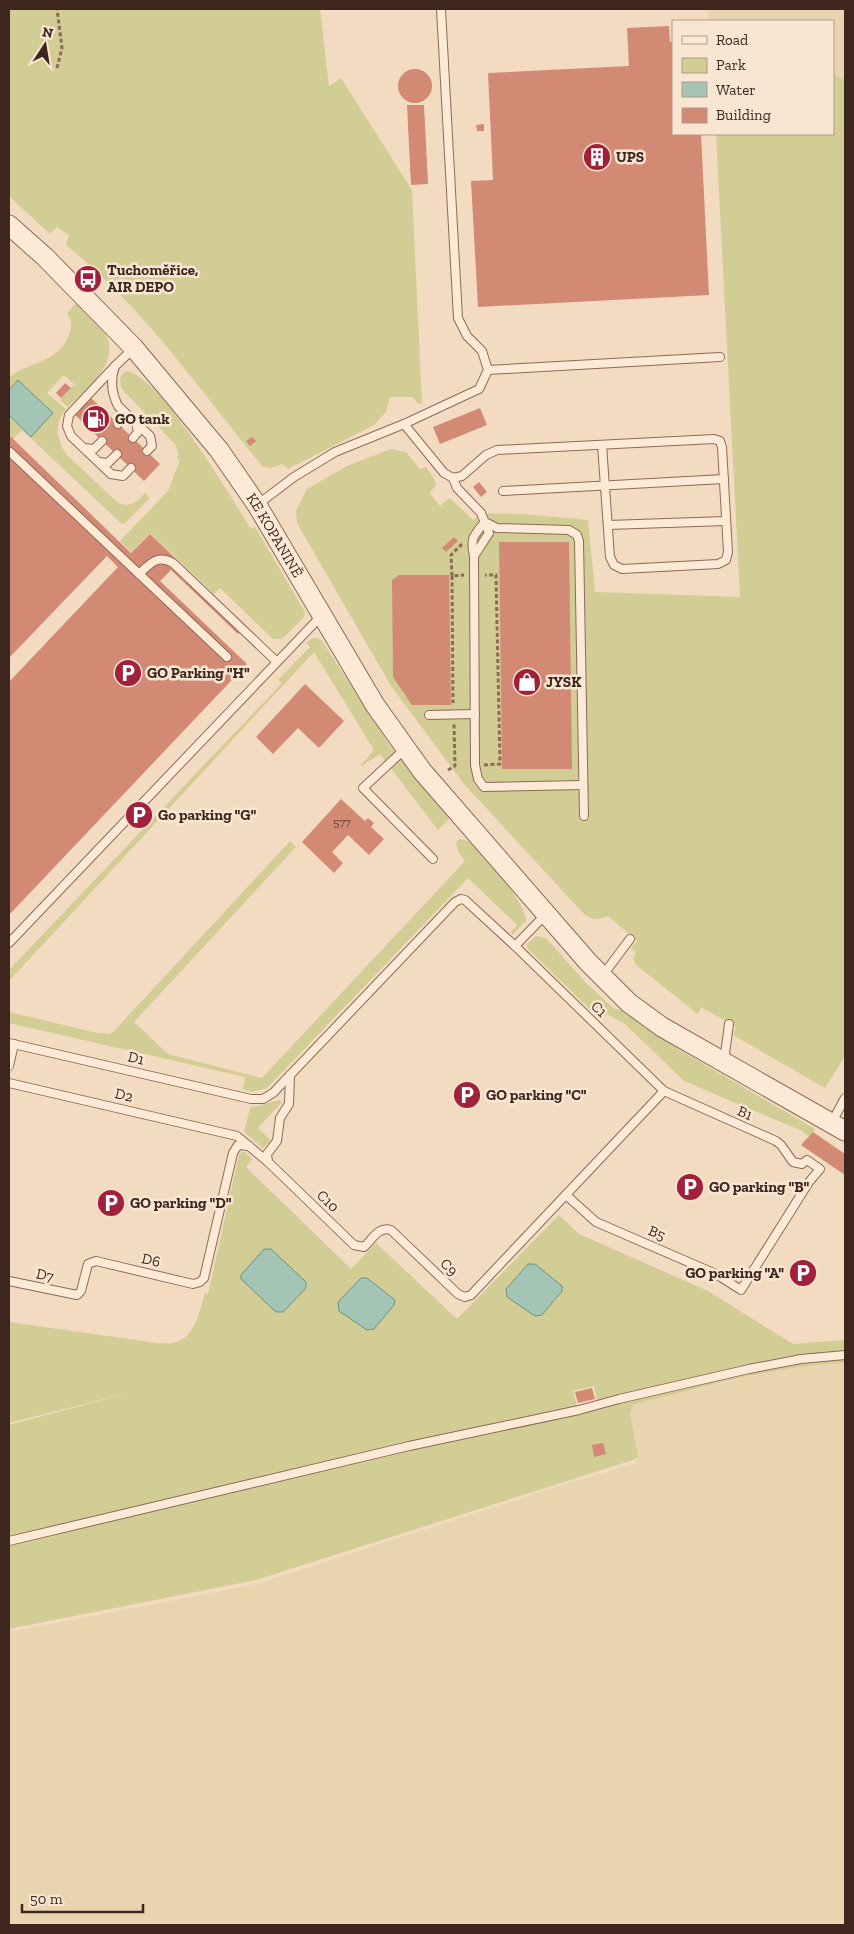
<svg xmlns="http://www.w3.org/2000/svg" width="854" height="1934" font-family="'Zilla Slab',serif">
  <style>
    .farmland { fill: #e8d4ae }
    .green { fill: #d1cd94 }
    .water { fill: #a4c4b5; stroke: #6a9381 }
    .building { fill: #d38a74 }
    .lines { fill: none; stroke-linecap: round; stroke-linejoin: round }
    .service-casing { stroke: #8d6a57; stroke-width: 10 }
    .tertiary-casing { stroke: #8d6a57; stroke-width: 21 }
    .path { stroke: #8d6a57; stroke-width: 3; stroke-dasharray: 4 2.5; stroke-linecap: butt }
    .service { stroke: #fce9d6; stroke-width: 8 }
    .tertiary { stroke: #fce9d6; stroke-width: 19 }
    .labels { text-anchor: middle; stroke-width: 5; stroke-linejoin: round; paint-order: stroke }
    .number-label { font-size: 12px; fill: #623f33 }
    .poi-label { font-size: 15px; font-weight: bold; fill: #3c261d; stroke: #f9e6d2; text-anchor: start }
    .street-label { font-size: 15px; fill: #3c261d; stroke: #f9e6d2 }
  </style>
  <rect width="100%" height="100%" fill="#f2dbc1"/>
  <g class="farmland">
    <polygon points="698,9 845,9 845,80 833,75 833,21 709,21 707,11"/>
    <polygon points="845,1363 845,1925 9,1925 9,1632 257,1584 537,1493 635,1463 638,1457 630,1413 633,1405 760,1374 818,1364"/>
  </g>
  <g class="green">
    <path d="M9 9H320L329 86 341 78 412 190 422 404 417 403 413 397H390L386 412 374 425 288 469 283 464 271 468 262 466C200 390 143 307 66 245L69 235 57 227 50 234 9 196Z"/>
    <path d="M833 75 845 80V1056L825 1088 733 1035 736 1027 701 1007 698 1014 636 965 633 958 636 952 631 948 637 941 608 916C598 920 593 921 584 914L464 784 391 686 297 523 296 511 307 489 347 466 391 449 406 452 420 469 426 467 434 479 436 485 430 493 440 506 448 499H451L473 520 483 513 523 514 588 520 595 592 740 597 716 134H833Z"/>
    <path d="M76 303 106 335C120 365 86 388 68 407L60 400 74 384 64 375 47 393 66 409C54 424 56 440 67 455L118 503C130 508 137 502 145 493L150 498 124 524H122L22 430 13 439 9 435V415L31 437 18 380 9 390V377C29 362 59 362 69 335 72 326 72 321 67 313Z"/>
    <path d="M126 371C159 374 232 499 251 529L255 527 305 612 304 617 282 639H273L220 588 214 594 150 533 131 552 120 541 168 491 180 460 177 459 178 453 176 445 121 388 120 379 123 373Z"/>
    <polygon points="313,638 317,638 322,641 390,746 448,815 448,820 438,830 380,754 362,766 361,765 374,750 314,652 9,981 9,970 282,683 278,680 310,647 306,643"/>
    <path d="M459 839C466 839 471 843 476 847 488 859 527 906 526 921L512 935 511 932 517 925 468 878 267 1088 252 1092 243 1089 245 1077 9 1023V1012L97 1033 110 1034 115 1030 290 841 296 847 134 1022 168 1054 262 1078 465 861 458 851 456 842Z"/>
    <polygon points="536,936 546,938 586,983 613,1008 624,1011 678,1049 815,1129 809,1137 802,1131 684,1081 625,1024 607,1014 601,1020 528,949 527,944"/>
    <polygon points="279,1100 281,1101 281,1103 258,1128 271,1141 263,1148 244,1132 250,1108"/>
    <path d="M242 1152H245L252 1159 246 1167 351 1269 376 1243 457 1319 559 1215 579 1234 708 1291 793 1344 845 1340V1352L798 1355 761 1362 597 1401 594 1386 573 1391 577 1406 408 1442 9 1537V1425L140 1390 9 1423V1322L157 1343C162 1343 168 1344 173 1343 195 1339 200 1310 205 1293L208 1294 239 1155Z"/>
    <path d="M823 1359H845V1363C773 1366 703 1387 633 1405L630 1413 638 1457 633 1460 256 1580 9 1629V1545L409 1450 585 1413 620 1403 756 1371Z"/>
  </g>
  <g class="water">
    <polygon points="18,380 53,413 31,437 9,415 9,390"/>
    <polygon points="264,1249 271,1249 306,1282 306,1288 283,1312 276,1312 241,1279 241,1275"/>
    <polygon points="528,1264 535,1264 562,1286 562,1291 542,1315 535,1316 507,1297 506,1289"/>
    <polygon points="361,1278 367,1278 395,1300 394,1305 374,1329 367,1330 339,1311 338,1302"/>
  </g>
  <g class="building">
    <polygon points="669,26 670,42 673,42 673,134 701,134 709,295 478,307 471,181 493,180 488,73 629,66 627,28"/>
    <circle cx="415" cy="86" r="17"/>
    <polygon points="407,105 424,105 428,184 411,185"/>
    <polygon points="484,124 484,131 477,131 476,125"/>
    <polygon points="65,383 71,388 61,398 56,393"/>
    <polygon points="89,396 160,464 144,481 73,413"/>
    <polygon points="480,408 487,425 440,444 433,427"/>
    <polygon points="9,435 131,553 150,534 246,626 238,634 171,570 160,581 247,664 9,915 9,682 118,567 107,556 9,658"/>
    <polygon points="252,437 256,441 250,446 246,441"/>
    <polygon points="479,482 487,492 481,497 473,487"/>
    <polygon points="454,537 458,541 446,552 442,548"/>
    <polygon points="499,542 569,542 572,769 502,769"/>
    <polygon points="399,575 449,575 451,705 412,705 393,677 392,580"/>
    <polygon points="305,684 344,721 319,748 298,728 273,754 256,737"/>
    <polygon points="341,799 365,821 368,818 374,823 371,827 384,839 369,855 348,835 332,852 343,863 334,873 302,842"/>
    <polygon points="813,1132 845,1154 845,1175 801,1145"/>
    <polygon points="592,1388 595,1399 578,1403 575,1392"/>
    <polygon points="603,1443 606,1454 594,1457 592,1445"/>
  </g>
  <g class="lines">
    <defs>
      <g id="service">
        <polyline points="115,366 134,348"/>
        <polyline points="488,370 720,357"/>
        <polyline points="118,424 123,418 121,409"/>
        <polyline points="404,424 444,473 453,478 462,476 486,455 497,450 714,439 720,441 722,447 728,552 726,560 718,564 622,569 614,565 610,557 602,445"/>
        <polyline points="133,438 138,432 136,422"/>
        <polyline points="84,448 94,449 102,441"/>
        <polyline points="10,452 227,657"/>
        <polyline points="99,462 108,463 117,454"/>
        <path d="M131 468 123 476 111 474 71 436 67 426 69 415 115 366C110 380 111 392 118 406L150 436 152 446 147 451"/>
        <polyline points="453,478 457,488 481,513 489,533 474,556"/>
        <polyline points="503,491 724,479"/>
        <polyline points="257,505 294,477 335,452 404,424 479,389 488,370 482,351 467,336 458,318 441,9"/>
        <polyline points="485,522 497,528 569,530 577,535 579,541 584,816"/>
        <path d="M485 522C473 536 470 539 474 556L475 765 478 779 484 787 583 785"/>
        <polyline points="608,525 726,521"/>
        <path d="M139 574C150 564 157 554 173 563L277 662"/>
        <polyline points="429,715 475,714"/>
        <polyline points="406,748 363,788 433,859"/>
        <polyline points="9,943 322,615"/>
        <polyline points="515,946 546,914"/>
        <polyline points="603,975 630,939"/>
        <polyline points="9,1043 251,1099 263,1099 273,1093 455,902 461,899 465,900 515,946 664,1091 776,1141 781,1145 793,1162 802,1164 807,1160 820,1169 809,1182 741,1290 716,1274 596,1222 566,1195"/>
        <polyline points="724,1061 729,1024"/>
        <polyline points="9,1066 14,1044"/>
        <path d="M9 1083 237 1136 268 1162 354 1245 364 1247C372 1240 378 1226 391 1230L458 1294 465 1297 471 1295 664 1091"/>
        <polyline points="832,1122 845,1098"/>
        <polyline points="268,1162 267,1154 277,1141 280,1118 289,1104 290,1075"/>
        <polyline points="9,1281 77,1295 81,1291 88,1264 96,1261 193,1284 200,1282 204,1278 233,1153 238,1145 249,1146"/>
        <polyline points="9,1541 409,1446 579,1410 619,1399 749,1369 801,1359 845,1355"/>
      </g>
      <g id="tertiary">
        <path id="s1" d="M9 225 45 257 134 348 219 450 257 505 375 705 422 771 588 962 629 1003 662 1027 845 1131"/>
      </g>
    </defs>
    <use href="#service" class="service-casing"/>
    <use href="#tertiary" class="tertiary-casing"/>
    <g class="path">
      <polyline points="57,68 62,48 57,9"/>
      <polyline points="462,544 451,555 452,576 464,575"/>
      <polyline points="452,576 453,703"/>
      <polyline points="484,765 500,764 496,575 485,575"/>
      <polyline points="448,770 455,766 454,724"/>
    </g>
    <use href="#service" class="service"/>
    <use href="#tertiary" class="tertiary"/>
  </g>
  <defs>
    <symbol id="building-disc" viewBox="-11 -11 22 22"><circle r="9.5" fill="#a2213a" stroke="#f9e6d2"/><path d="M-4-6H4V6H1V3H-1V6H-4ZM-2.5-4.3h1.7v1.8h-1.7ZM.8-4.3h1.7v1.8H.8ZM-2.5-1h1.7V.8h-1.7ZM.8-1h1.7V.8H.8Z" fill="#fff"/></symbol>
    <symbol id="bus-disc" viewBox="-11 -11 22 22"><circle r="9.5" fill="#a2213a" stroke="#f9e6d2"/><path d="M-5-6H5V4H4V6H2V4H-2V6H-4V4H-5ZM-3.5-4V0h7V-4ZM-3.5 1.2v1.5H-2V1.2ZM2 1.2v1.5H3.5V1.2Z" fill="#fff"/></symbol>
    <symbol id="fuel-disc" viewBox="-11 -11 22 22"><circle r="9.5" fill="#a2213a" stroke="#f9e6d2"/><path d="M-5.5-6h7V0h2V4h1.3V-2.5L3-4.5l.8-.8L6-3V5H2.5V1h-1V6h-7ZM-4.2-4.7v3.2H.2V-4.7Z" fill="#fff"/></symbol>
    <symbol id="parking-disc" viewBox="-11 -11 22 22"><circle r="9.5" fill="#a2213a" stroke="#f9e6d2"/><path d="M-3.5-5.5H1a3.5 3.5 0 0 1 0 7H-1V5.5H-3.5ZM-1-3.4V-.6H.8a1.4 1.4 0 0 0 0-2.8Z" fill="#fff"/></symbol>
    <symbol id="shop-disc" viewBox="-11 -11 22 22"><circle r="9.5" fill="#a2213a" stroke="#f9e6d2"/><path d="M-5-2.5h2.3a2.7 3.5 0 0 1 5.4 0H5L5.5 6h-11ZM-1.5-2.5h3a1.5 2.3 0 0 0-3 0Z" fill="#fff"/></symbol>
  </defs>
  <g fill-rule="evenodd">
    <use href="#building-disc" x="581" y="141" width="32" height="32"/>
    <use href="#bus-disc" x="72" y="263" width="32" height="32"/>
    <use href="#fuel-disc" x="80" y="403" width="32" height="32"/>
    <use href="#parking-disc" x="112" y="657" width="32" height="32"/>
    <use href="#shop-disc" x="511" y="666" width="32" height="32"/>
    <use href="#parking-disc" x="123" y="799" width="32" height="32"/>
    <use href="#parking-disc" x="451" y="1079" width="32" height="32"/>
    <use href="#parking-disc" x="674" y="1171" width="32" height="32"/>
    <use href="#parking-disc" x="95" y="1187" width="32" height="32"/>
    <use href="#parking-disc" x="787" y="1257" width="32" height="32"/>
  </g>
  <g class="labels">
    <g class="number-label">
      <text x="342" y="826">577</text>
    </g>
    <g class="poi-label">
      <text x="616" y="162">UPS</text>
      <text x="107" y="275">Tuchoměřice,<tspan x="107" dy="17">AIR DEPO</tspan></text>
      <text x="115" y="424">GO tank</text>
      <text x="147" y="678">GO Parking "H"</text>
      <text x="546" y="687">JYSK</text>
      <text x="158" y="820">Go parking "G"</text>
      <text x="486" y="1100">GO parking "C"</text>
      <text x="709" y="1192">GO parking "B"</text>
      <text x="130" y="1208">GO parking "D"</text>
      <text x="784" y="1278" text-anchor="end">GO parking "A"</text>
    </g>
    <g class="street-label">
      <text dy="5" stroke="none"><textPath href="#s1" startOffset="410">KE KOPANINĚ</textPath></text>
      <text transform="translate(599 1009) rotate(44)" y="5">C1</text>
      <text transform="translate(136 1058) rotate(13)" y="5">D1</text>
      <text transform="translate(124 1095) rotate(13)" y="5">D2</text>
      <text transform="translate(745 1113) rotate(24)" y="5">B1</text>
      <text transform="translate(328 1201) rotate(44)" y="5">C10</text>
      <text transform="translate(657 1233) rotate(23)" y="5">B5</text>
      <text transform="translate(151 1260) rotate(13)" y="5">D6</text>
      <text transform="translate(449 1267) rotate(44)" y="5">C9</text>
      <text transform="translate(45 1275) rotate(13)" y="5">D7</text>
    </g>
  </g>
  <rect width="854" height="1934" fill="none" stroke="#3c261d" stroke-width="20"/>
  <rect x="672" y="20" width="162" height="115" fill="#f9e6d2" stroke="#ad998a"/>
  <rect x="682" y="36" width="25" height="8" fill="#fce9d6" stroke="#ad998a"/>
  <text x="716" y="45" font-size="15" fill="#3c261d">Road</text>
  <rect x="682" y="58" width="25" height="15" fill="#d1cd94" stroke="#ad998a"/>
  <text x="716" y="70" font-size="15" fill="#3c261d">Park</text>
  <rect x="682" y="82" width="25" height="15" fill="#a4c4b5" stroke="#ad998a"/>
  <text x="716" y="95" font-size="15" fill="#3c261d">Water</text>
  <rect x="682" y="108" width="25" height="15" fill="#d38a74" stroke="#ad998a"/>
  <text x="716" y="120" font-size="15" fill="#3c261d">Building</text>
  <g transform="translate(45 45) rotate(12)" stroke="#f9e6d2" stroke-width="4" paint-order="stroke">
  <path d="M0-4L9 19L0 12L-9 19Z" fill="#3c261d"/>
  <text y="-8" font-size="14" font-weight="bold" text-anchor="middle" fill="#3c261d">N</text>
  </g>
  <path d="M22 1904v8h121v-8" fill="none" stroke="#3c261d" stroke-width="2.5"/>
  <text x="30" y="1904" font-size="15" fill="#3c261d" stroke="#f9e6d2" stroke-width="4" paint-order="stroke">50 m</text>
</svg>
